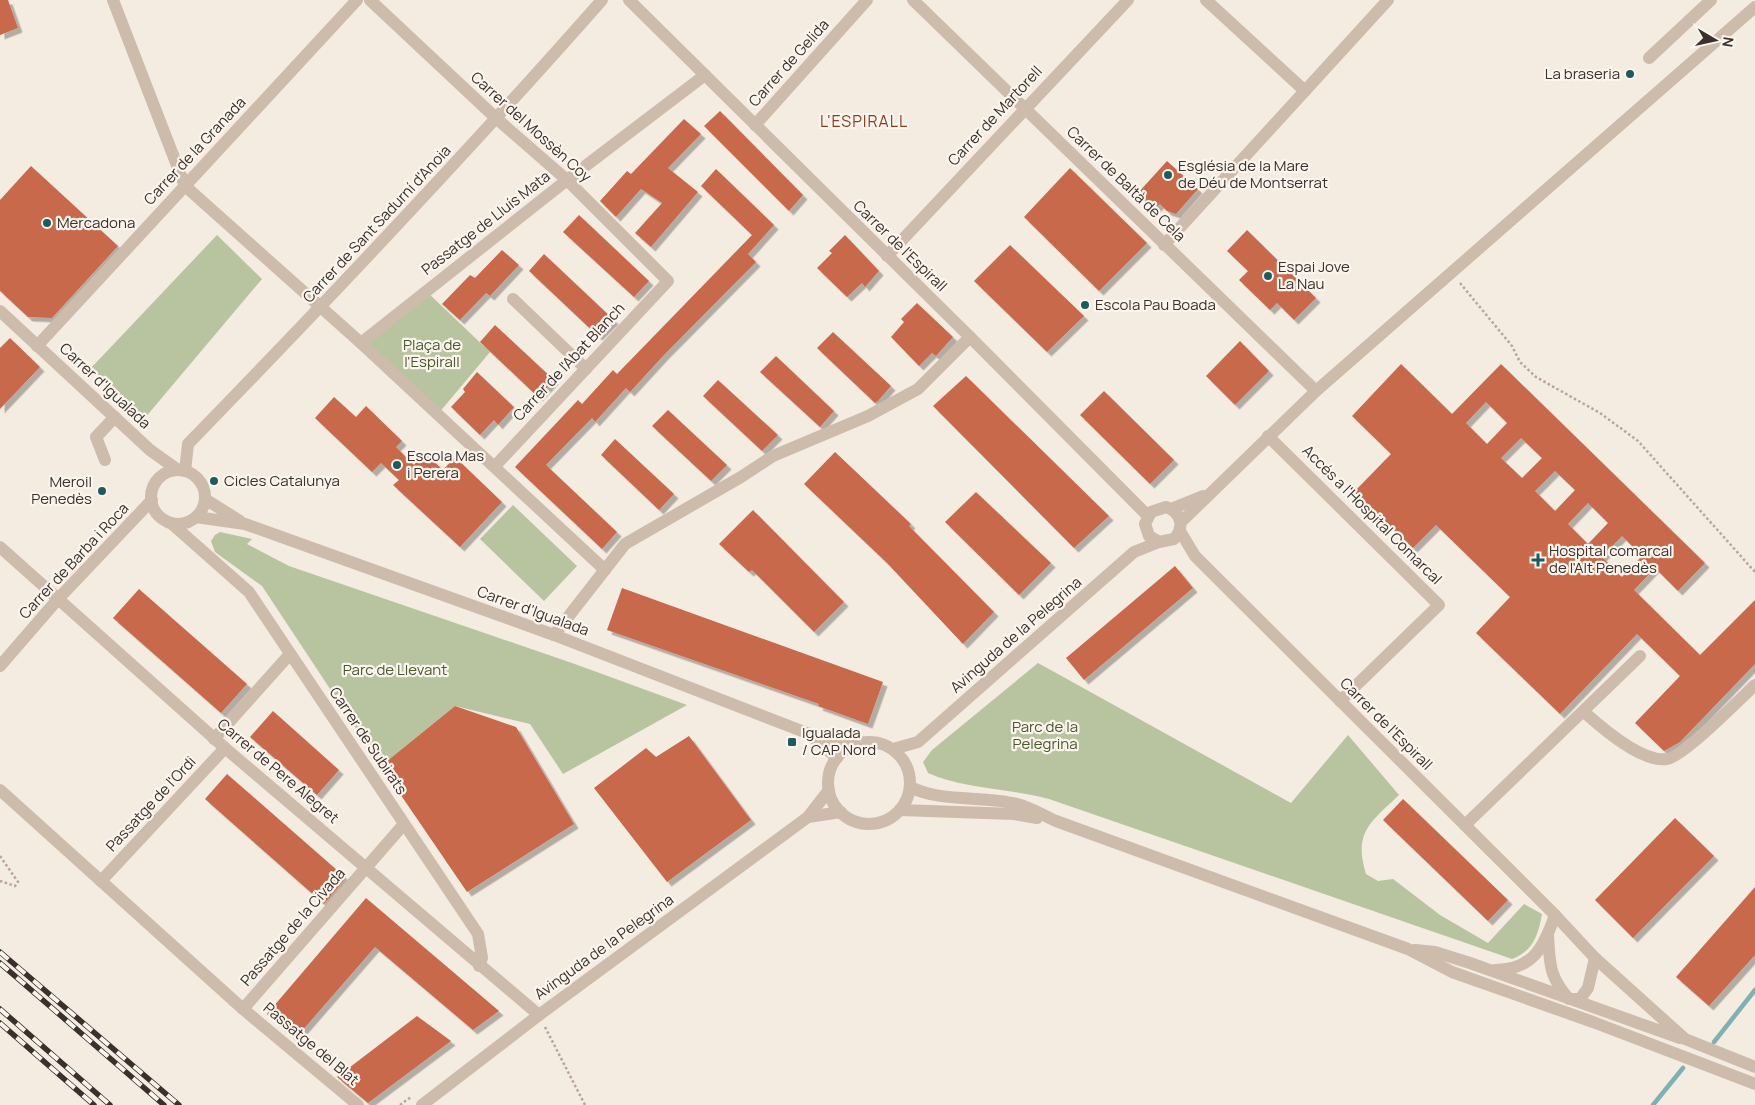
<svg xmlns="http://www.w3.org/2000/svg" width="1755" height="1105" font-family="Manrope,sans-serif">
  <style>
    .green { fill: #b8c4a0 }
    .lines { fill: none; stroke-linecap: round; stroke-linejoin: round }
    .stream { stroke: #7fb0b2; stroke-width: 4.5 }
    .building { fill: #c8694b; fill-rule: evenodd; filter: url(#shadow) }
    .path { stroke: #b9a596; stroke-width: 2.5; stroke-dasharray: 2.5 2.5; stroke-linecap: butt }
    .minor { stroke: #cdbbac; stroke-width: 12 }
    .rail-casing { stroke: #3b302b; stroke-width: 5.5 }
    .rail { stroke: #fbf5ee; stroke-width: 4; stroke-dasharray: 11; stroke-linecap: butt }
    .poi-dot { fill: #1f5a5e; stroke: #fbf5ee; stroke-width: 2 }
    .labels { text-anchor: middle; stroke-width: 4.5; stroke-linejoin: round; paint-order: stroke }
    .street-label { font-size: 15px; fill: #3b302b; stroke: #fbf5ee }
    .poi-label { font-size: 15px; fill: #3b302b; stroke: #fbf5ee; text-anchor: start }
    .park-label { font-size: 15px; fill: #4a5a2e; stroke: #fbf5ee }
    .neighbourhood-label { font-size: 16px; letter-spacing: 1px; fill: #8c3b22; stroke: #fbf5ee }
  </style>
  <defs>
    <filter id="shadow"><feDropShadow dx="4.5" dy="4.5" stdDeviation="0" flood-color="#0004"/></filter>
  </defs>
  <rect width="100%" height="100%" fill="#f4ebe1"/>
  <g class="green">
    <polygon points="217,235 262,279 144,419 91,368"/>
    <polygon points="426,291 490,352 438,414 361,343"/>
    <polygon points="513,505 577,566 544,601 480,539"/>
    <polygon points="220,532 252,539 247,544 289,566 572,663 687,705 563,774 530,724 455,706 381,766 262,586 215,552 211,541 215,535"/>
    <path d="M1038 663 1291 803 1348 735 1399 795C1371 822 1353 832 1366 874L1378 881 1393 879 1440 915 1488 943 1524 904 1542 914C1538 936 1533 951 1512 959L1049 799C1010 788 962 789 928 773L923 762 932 750Z"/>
  </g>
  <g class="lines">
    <g class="stream">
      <polyline points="1714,1042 1755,990"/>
      <polyline points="1653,1105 1683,1068"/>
    </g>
  </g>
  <g class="building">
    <polygon points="0,0 8,0 18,28 0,35"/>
    <polygon points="720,111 803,195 789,211 704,126"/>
    <polygon points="684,119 701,134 668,168 698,192 651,247 635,233 662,203 641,189 616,217 600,201 627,171 631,174"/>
    <polygon points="1167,161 1198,189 1176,214 1167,211 1160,204 1153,210 1137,194"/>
    <polygon points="31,166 118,246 52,318 28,317 0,291 0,200"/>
    <polygon points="1070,168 1147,243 1099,291 1024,217"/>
    <polygon points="716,169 774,225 748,254 756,262 664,355 630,392 626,388 595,422 592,418 546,465 617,532 602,549 515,467 578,400 582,404 613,370 617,374 752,235 701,186"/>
    <polygon points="579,215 649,281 634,297 563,232"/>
    <polygon points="1247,230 1316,298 1294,320 1277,303 1270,310 1239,280 1248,271 1227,251"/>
    <polygon points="845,235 879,271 865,287 862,283 847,297 817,268 832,253 829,251"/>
    <polygon points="1010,245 1084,316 1047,352 974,281"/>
    <polygon points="502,250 519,265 490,296 486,293 460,320 442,304 470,275 475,278"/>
    <polygon points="544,254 614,320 598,336 529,271"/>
    <polygon points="917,303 953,337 936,356 932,353 919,366 891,337 904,322 901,319"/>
    <polygon points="495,325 554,380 538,397 480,342"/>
    <polygon points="833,332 891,386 878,401 875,403 817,348"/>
    <polygon points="10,338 40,367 0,409 0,348"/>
    <polygon points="1240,341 1269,371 1235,405 1206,376"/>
    <polygon points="776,356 834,411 820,427 760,372"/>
    <path d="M1401 364 1452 414 1501 364 1705 563 1678 591 1655 568 1634 590 1700 655 1755 600V664L1680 742 1664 751 1635 723 1680 676 1637 634 1560 714 1476 633 1510 597 1436 525 1413 548 1354 492 1391 454 1352 416ZM1486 402 1507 423 1487 444 1466 423ZM1521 438 1542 458 1522 478 1501 458ZM1555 471 1575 490 1555 511 1535 491ZM1588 503 1608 523 1588 544 1568 524ZM1622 536 1642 556 1622 577 1602 557Z"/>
    <polygon points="477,372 514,407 498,425 494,420 480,435 451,407 465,392 463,389"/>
    <polygon points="966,376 1109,516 1074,548 933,406"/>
    <polygon points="718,380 778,435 762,451 703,396"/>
    <polygon points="1104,391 1174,460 1150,484 1080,415"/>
    <polygon points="334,397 356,417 366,406 402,441 396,447 414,465 424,452 443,470 455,457 502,502 460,547 393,485 399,480 381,463 372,472 315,418"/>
    <polygon points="668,410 727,465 711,481 652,426"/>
    <polygon points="615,439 674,494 659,510 601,455"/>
    <polygon points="835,452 911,524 909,526 994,612 963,644 887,563 804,484"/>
    <polygon points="976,492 1051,563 1019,595 945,522"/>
    <polygon points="753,510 844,602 814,632 752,570 749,572 719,544"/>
    <polygon points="1175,566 1193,588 1084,680 1066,658"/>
    <polygon points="622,588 883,682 868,724 818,706 819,704 607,630"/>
    <polygon points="139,589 247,684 221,713 113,618"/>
    <polygon points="455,706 516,727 574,824 467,892 381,766"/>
    <polygon points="273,711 339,770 317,795 250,737"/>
    <polygon points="689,736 751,820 667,882 594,788 646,748 656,757"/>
    <polygon points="227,774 346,878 324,904 205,799"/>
    <polygon points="1403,799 1508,900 1488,921 1383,820"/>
    <polygon points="1675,818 1714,856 1633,938 1595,900"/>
    <polygon points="1755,887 1755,955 1709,1006 1676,977"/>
    <polygon points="366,898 499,1011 473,1030 375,947 295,1039 267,1014"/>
    <polygon points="417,1016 451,1041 368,1103 337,1077"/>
  </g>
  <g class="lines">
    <g class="path">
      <polyline points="1460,283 1512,346 1520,362 1536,377 1600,413 1638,441 1755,572"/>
      <polyline points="0,856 18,882 15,886 0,881"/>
      <polyline points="545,1027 585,1105"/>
      <polyline points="400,1105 411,1097"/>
    </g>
    <g class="minor">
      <polyline points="113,0 185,186 361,343 605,570"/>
      <polyline points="370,0 497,119 567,180 668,281 495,466"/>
      <polyline points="629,0 970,337 1148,516"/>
      <polyline points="913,0 1316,391"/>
      <polyline points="1206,0 1305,91"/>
      <polyline points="1649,58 1711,0"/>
      <polyline points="755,125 867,0"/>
      <polyline points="1164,245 1388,0"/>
      <polyline points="887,256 1128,0"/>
      <polyline points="513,299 586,369"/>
      <polyline points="0,311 150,450 178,470"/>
      <polyline points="361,343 567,180 705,75"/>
      <polyline points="37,346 357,0"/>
      <polyline points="1268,436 1439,605 1340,701"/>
      <polyline points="105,460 96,437 115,417"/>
      <circle cx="178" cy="497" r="27"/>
      <path d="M185 471 188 444C329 299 468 152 602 0"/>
      <polyline points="205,499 240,521"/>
      <polyline points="1171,509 1203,496"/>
      <polyline points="196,517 245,524 554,635 807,733 856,744"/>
      <polyline points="1181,522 1316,391 1755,7"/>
      <polyline points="171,523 249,592 478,934 482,958 479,966"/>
      <polyline points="1180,531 1195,556 1555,915 1595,958 1685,1039 1755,1067"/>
      <polyline points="0,547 225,748 539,1015"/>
      <polyline points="554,635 625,544 741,477 773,456 868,416 918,389 970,337"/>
      <polyline points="0,666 58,599 152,500"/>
      <path d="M1584 712C1602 728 1642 763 1667 759 1683 757 1740 699 1755 685"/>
      <polyline points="810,735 837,758"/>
      <polyline points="214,739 290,654"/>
      <circle cx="869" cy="783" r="41"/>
      <path d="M893 749 918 742 1134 552 1159 542 1174 539C1185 527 1181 512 1166 507L1151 512 1145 524 1149 536 1159 542"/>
      <path d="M910 787C943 803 981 795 1017 804 1030 807 1043 815 1056 821L1408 949 1452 972 1593 1022 1755 1084"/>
      <polyline points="0,790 243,1009 358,1105"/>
      <polyline points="900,810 1014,814 1037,818"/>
      <polyline points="808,817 841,812"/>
      <polyline points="1465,825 1640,656"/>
      <polyline points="101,881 225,748"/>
      <path d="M1548 936C1550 964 1549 976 1568 998"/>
      <polyline points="1415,950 1435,952 1470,963 1680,1038"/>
      <path d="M1495 970C1533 970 1544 947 1555 915"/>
      <polyline points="1569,999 1580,999 1588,988 1595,958"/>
      <polyline points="243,1009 404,824"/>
      <polyline points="422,1105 539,1015 808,817 829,790"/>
    </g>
    <defs>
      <g id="rail">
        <polyline points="0,952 179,1105"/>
        <polyline points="0,963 164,1105"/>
        <polyline points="0,1009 110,1105"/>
        <polyline points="0,1023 94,1105"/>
      </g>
    </defs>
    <use href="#rail" class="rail-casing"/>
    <use href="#rail" class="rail"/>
  </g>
  <g class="poi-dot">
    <circle cx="1630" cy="74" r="5"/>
    <circle cx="1168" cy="175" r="5"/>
    <circle cx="47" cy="223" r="5"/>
    <circle cx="1268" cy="276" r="5"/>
    <circle cx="1085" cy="305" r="5"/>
    <circle cx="397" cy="465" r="5"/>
    <circle cx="214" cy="481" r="5"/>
    <circle cx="102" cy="491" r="5"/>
    <path d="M1535.5 552.5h5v5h5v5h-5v5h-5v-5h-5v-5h5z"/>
    <rect x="787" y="737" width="10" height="10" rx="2.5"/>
  </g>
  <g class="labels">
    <g class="street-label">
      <text transform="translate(789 63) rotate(-48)" y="5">Carrer de Gelida</text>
      <text transform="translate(995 116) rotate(-47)" y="5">Carrer de Martorell</text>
      <text transform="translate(531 127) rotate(42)" y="5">Carrer del Mossèn Coy</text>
      <text transform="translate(195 151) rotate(-47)" y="5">Carrer de la Granada</text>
      <text transform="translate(1126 184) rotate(44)" y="5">Carrer de Baltà de Cela</text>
      <text transform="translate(486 223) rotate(-38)" y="5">Passatge de Lluís Mata</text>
      <text transform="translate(377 224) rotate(-47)" y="5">Carrer de Sant Sadurní d'Anoia</text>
      <text transform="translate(900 246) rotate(44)" y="5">Carrer de l'Espirall</text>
      <text transform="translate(569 362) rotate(-47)" y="5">Carrer de l'Abat Blanch</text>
      <text transform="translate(105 386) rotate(43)" y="5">Carrer d'Igualada</text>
      <text transform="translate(1372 515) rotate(45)" y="5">Accés a l'Hospital Comarcal</text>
      <text transform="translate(74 561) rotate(-47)" y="5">Carrer de Barba i Roca</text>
      <text transform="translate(533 611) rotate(20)" y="5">Carrer d'Igualada</text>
      <text transform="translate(1016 635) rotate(-41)" y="5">Avinguda de la Pelegrina</text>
      <text transform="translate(1386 724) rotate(45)" y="5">Carrer de l'Espirall</text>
      <text transform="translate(368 741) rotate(56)" y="5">Carrer de Subirats</text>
      <text transform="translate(278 771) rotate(40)" y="5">Carrer de Pere Alegret</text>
      <text transform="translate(151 804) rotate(-47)" y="5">Passatge de l'Ordi</text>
      <text transform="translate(293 927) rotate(-49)" y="5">Passatge de la Civada</text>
      <text transform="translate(604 947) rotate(-36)" y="5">Avinguda de la Pelegrina</text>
      <text transform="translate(311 1044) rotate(40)" y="5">Passatge del Blat</text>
    </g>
    <g class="poi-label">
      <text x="1620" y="79" text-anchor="end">La braseria</text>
      <text x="1178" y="171">Església de la Mare<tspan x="1178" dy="17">de Déu de Montserrat</tspan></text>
      <text x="57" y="228">Mercadona</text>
      <text x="1278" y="272">Espai Jove<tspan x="1278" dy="17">La Nau</tspan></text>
      <text x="1095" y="310">Escola Pau Boada</text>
      <text x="407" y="461">Escola Mas<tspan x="407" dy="17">i Perera</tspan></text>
      <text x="224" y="486">Cicles Catalunya</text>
      <text x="92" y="487" text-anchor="end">Meroil<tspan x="92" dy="17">Penedès</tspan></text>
      <text x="1549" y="556">Hospital comarcal<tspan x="1549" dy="17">de l'Alt Penedès</tspan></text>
      <text x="802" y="738">Igualada<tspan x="802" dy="17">/ CAP Nord</tspan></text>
    </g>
    <g class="park-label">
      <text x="432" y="350">Plaça de<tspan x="432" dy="17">l'Espirall</tspan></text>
      <text x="395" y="675">Parc de Llevant</text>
      <text x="1045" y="732">Parc de la<tspan x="1045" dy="17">Pelegrina</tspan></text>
    </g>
    <g class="neighbourhood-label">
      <text x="864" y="127">L'ESPIRALL</text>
    </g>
  </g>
  <g transform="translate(1715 40) rotate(99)" stroke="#fbf5ee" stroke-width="4" paint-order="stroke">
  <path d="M0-4L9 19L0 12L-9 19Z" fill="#3b302b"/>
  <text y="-8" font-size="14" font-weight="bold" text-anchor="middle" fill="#3b302b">N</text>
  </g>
</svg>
